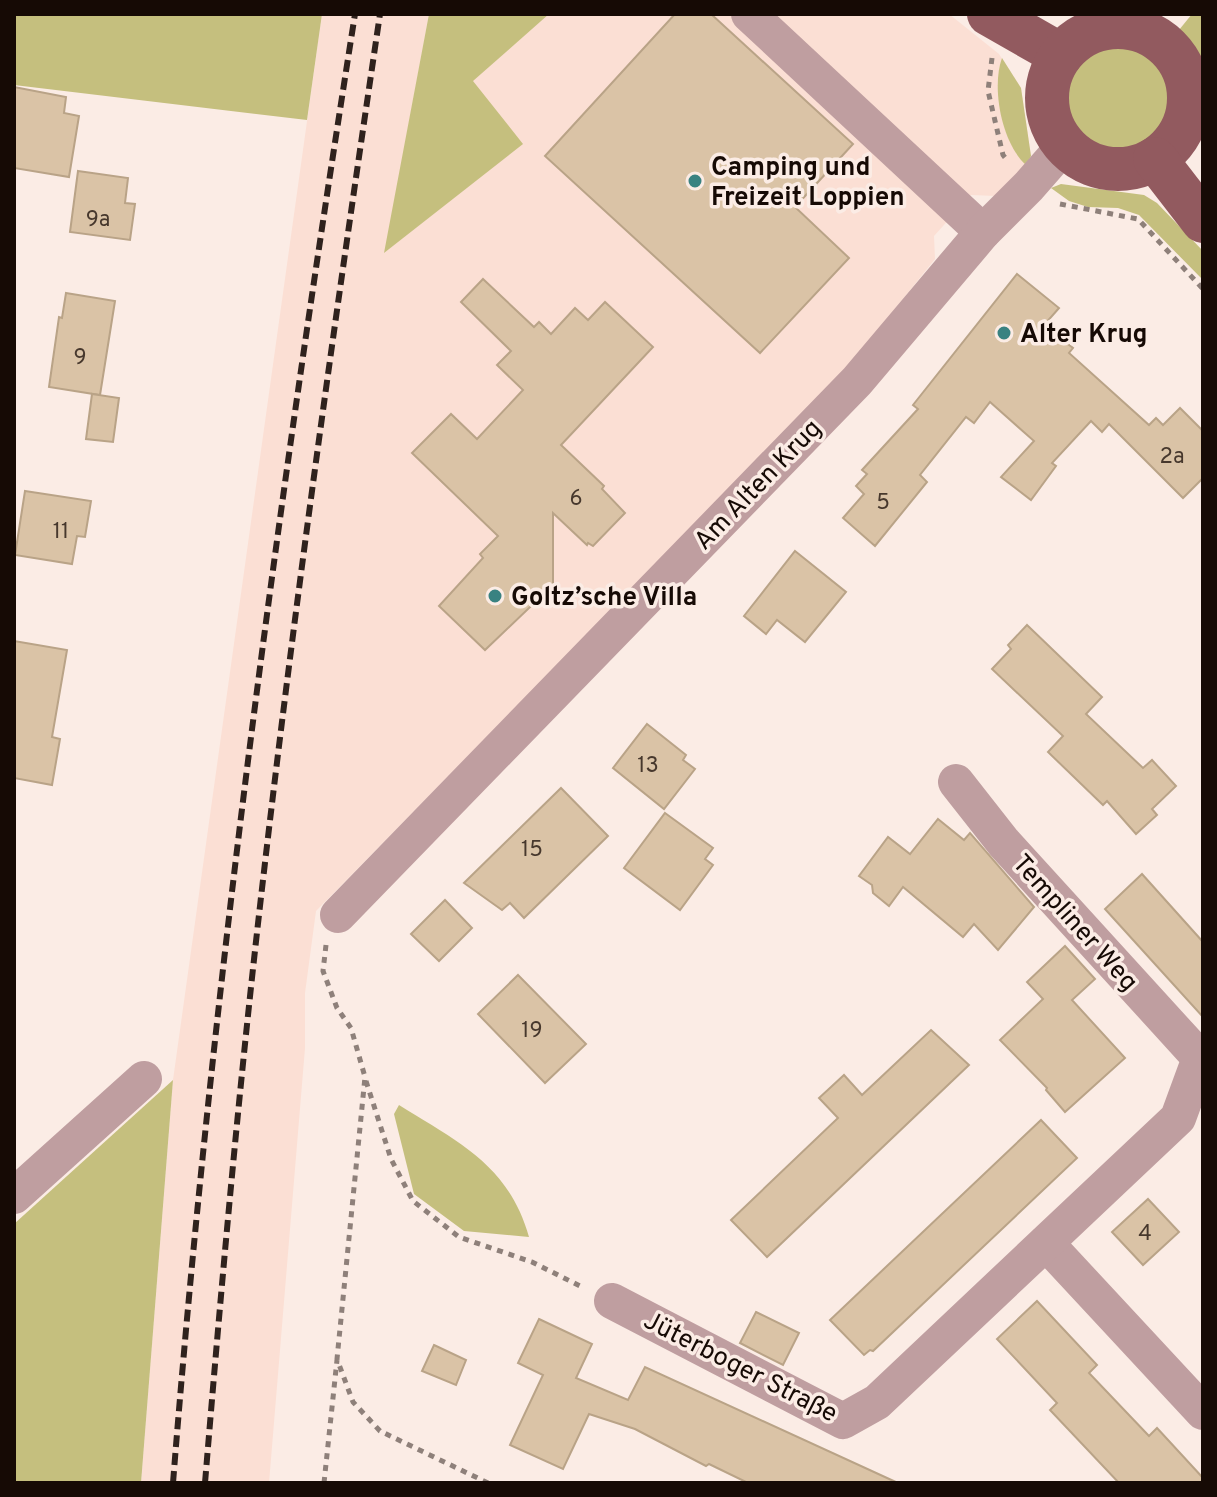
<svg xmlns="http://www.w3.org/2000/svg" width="1217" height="1497" font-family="Overpass,sans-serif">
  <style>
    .built { fill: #fbdfd4 }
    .green { fill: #c5bf7e }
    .building { fill: #dac3a6; stroke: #b9a387; stroke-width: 2 }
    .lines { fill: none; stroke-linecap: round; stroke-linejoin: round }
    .path { stroke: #8e807a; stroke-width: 5; stroke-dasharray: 6 6; stroke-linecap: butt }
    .minor { stroke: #bf9ea0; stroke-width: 36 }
    .major { stroke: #925a5f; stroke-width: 44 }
    .rail { stroke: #2f221d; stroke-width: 6; stroke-dasharray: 12 6; stroke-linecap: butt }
    .poi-dot { fill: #398281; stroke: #fbece5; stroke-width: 3 }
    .labels { text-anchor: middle; stroke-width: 7; stroke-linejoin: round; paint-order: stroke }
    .number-label { font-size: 22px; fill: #47382d }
    .poi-label { font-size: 26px; font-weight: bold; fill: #160a05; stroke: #fbece5; text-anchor: start }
    .street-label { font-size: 26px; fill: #160a05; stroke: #fbece5 }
  </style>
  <rect width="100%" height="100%" fill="#fbece5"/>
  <polygon class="built" points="322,14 429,14 385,252 522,144 472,81 549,14 949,14 999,54 1021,88 1031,156 1025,167 996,196 971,195 934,236 935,259 842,375 316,911 305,993 305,1048 269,1483 141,1483 173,1080"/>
  <g class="green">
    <polygon points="14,14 322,14 307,120 14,85"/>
    <polygon points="429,14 549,14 473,81 523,144 384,253"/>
    <polygon points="1192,14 1203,14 1203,81 1196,54 1179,30"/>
    <circle cx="1116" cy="98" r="54"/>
    <path d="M1002 58 1021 88 1031 156 1026 165C1002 144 991 88 1002 58Z"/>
    <polygon points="1061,184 1144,195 1157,203 1203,251 1203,280 1139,215 1118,208 1088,207 1069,201 1051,188"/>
    <polygon points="173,1080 141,1483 14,1483 14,1224"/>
    <path d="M399 1105C458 1142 509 1165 529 1237L464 1231 414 1194 394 1114Z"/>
  </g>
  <g class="building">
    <polygon points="675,14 711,14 853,144 795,207 849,258 760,353 545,156"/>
    <polygon points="14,87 66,97 64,113 79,116 69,177 14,168"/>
    <polygon points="78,171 128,178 125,203 135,204 130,240 70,232"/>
    <polygon points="1017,274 1059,308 1044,325 1073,348 1069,353 1149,425 1156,418 1163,425 1180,408 1203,431 1203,478 1183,498 1109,424 1102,432 1091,421 1052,463 1056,466 1031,500 1001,477 1034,441 990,402 974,423 966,417 920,475 927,482 875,546 843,518 864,494 856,486 867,474 862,470 918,409 913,405"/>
    <polygon points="483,279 534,327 539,322 551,334 575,308 588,320 605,302 653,347 561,445 604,486 602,489 625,513 593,546 588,543 587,545 553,513 553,585 485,650 439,606 483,558 480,554 498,536 412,453 451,414 477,439 523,390 497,365 511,351 461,302"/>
    <polygon points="66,293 115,301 100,395 49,387 59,317 62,318"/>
    <polygon points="92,394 119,398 113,442 86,439"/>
    <polygon points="25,491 91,501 85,537 77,536 72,564 15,555"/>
    <polygon points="795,551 846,592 805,642 777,620 766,634 744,616"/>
    <polygon points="1027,625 1102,697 1086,714 1143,768 1152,760 1176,786 1152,809 1157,815 1136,834 1107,801 1103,805 1048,752 1063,736 992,669 1011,649 1008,645"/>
    <polygon points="14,641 67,650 52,737 60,739 52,785 14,778"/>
    <polygon points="647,724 686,755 683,760 695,769 664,809 613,768"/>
    <polygon points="561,788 608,836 524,918 510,903 502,910 464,883"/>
    <polygon points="665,813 713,848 705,859 713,865 680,910 624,868"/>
    <polygon points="938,819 964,840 970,833 1034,907 998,950 974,924 963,937 903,887 889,906 873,893 872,885 859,876 888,837 910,854"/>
    <polygon points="1142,874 1203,942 1203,1017 1105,909"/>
    <polygon points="445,900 472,928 439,961 411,934"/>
    <polygon points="1065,946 1095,979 1072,1000 1125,1058 1065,1112 1046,1090 1047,1088 1000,1040 1043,999 1027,982"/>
    <polygon points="518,975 586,1044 545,1083 478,1014"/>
    <polygon points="931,1030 969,1065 767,1257 731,1220 838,1118 819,1098 831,1087 844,1075 862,1095"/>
    <polygon points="1041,1120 1077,1158 873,1351 870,1350 864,1355 830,1320"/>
    <polygon points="1148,1199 1179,1232 1143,1265 1112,1232"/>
    <polygon points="1037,1301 1097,1365 1089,1373 1149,1436 1157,1428 1203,1478 1203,1483 1119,1483 1050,1410 1057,1403 997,1339"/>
    <polygon points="756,1312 799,1333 783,1365 740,1343"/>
    <polygon points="539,1319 592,1344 576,1378 628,1400 645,1367 898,1483 748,1483 709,1464 706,1466 635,1429 589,1414 563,1469 510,1445 543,1375 518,1363"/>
    <polygon points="434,1345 466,1360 456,1385 422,1371"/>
  </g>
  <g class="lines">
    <g class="path">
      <polyline points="992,58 988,91 1003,155 1007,160"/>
      <polyline points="1060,204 1138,219 1203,289"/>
      <polyline points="326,945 323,971 337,1008 351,1028 365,1077 337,1359 353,1402 380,1431 488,1483"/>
      <polyline points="366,1081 391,1159 413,1201 459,1237 532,1262 580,1286"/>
      <polyline points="324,1483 337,1360"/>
    </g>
    <g class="minor">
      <polyline points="749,14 983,232"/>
      <polyline points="1098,14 1101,29"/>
      <polyline points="338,915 857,381 983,232 1029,186 1064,146"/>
      <polyline points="14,1196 144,1079"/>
      <polyline points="1046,1243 1203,1412"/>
      <polyline points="612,1301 843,1421 877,1402 1178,1118 1200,1058 1004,843 956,782"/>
    </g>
    <g class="major">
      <polyline points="989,14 1061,55"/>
      <circle cx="1118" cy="98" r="71"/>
      <polyline points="1155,159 1203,221"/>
    </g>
    <g class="rail">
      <path d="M173 1483C212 991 278 502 355 14"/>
      <path d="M205 1483C221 1290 238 1098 260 906 294 608 336 311 380 14"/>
    </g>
  </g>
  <g class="poi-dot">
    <circle cx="695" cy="181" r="8"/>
    <circle cx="1004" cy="333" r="8"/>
    <circle cx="495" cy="596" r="8"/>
  </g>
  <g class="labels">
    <g class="number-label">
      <text x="98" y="226">9a</text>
      <text x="80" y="364">9</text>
      <text x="1172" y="463">2a</text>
      <text x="576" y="505">6</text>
      <text x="883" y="509">5</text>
      <text x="61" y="538">11</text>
      <text x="648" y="772">13</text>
      <text x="532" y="856">15</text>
      <text x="532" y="1037">19</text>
      <text x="1145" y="1240">4</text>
    </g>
    <g class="poi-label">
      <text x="711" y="175">Camping und<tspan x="711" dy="30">Freizeit Loppien</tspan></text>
      <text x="1020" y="342">Alter Krug</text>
      <text x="511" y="605">Goltz’sche Villa</text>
    </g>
    <g class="street-label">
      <text transform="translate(757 484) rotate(-46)" y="9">Am Alten Krug</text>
      <text transform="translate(1076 922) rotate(48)" y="9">Templiner Weg</text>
      <text transform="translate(741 1366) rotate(27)" y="9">Jüterboger Straße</text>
    </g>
  </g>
  <rect width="1217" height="1497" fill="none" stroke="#160a05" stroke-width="32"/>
</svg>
